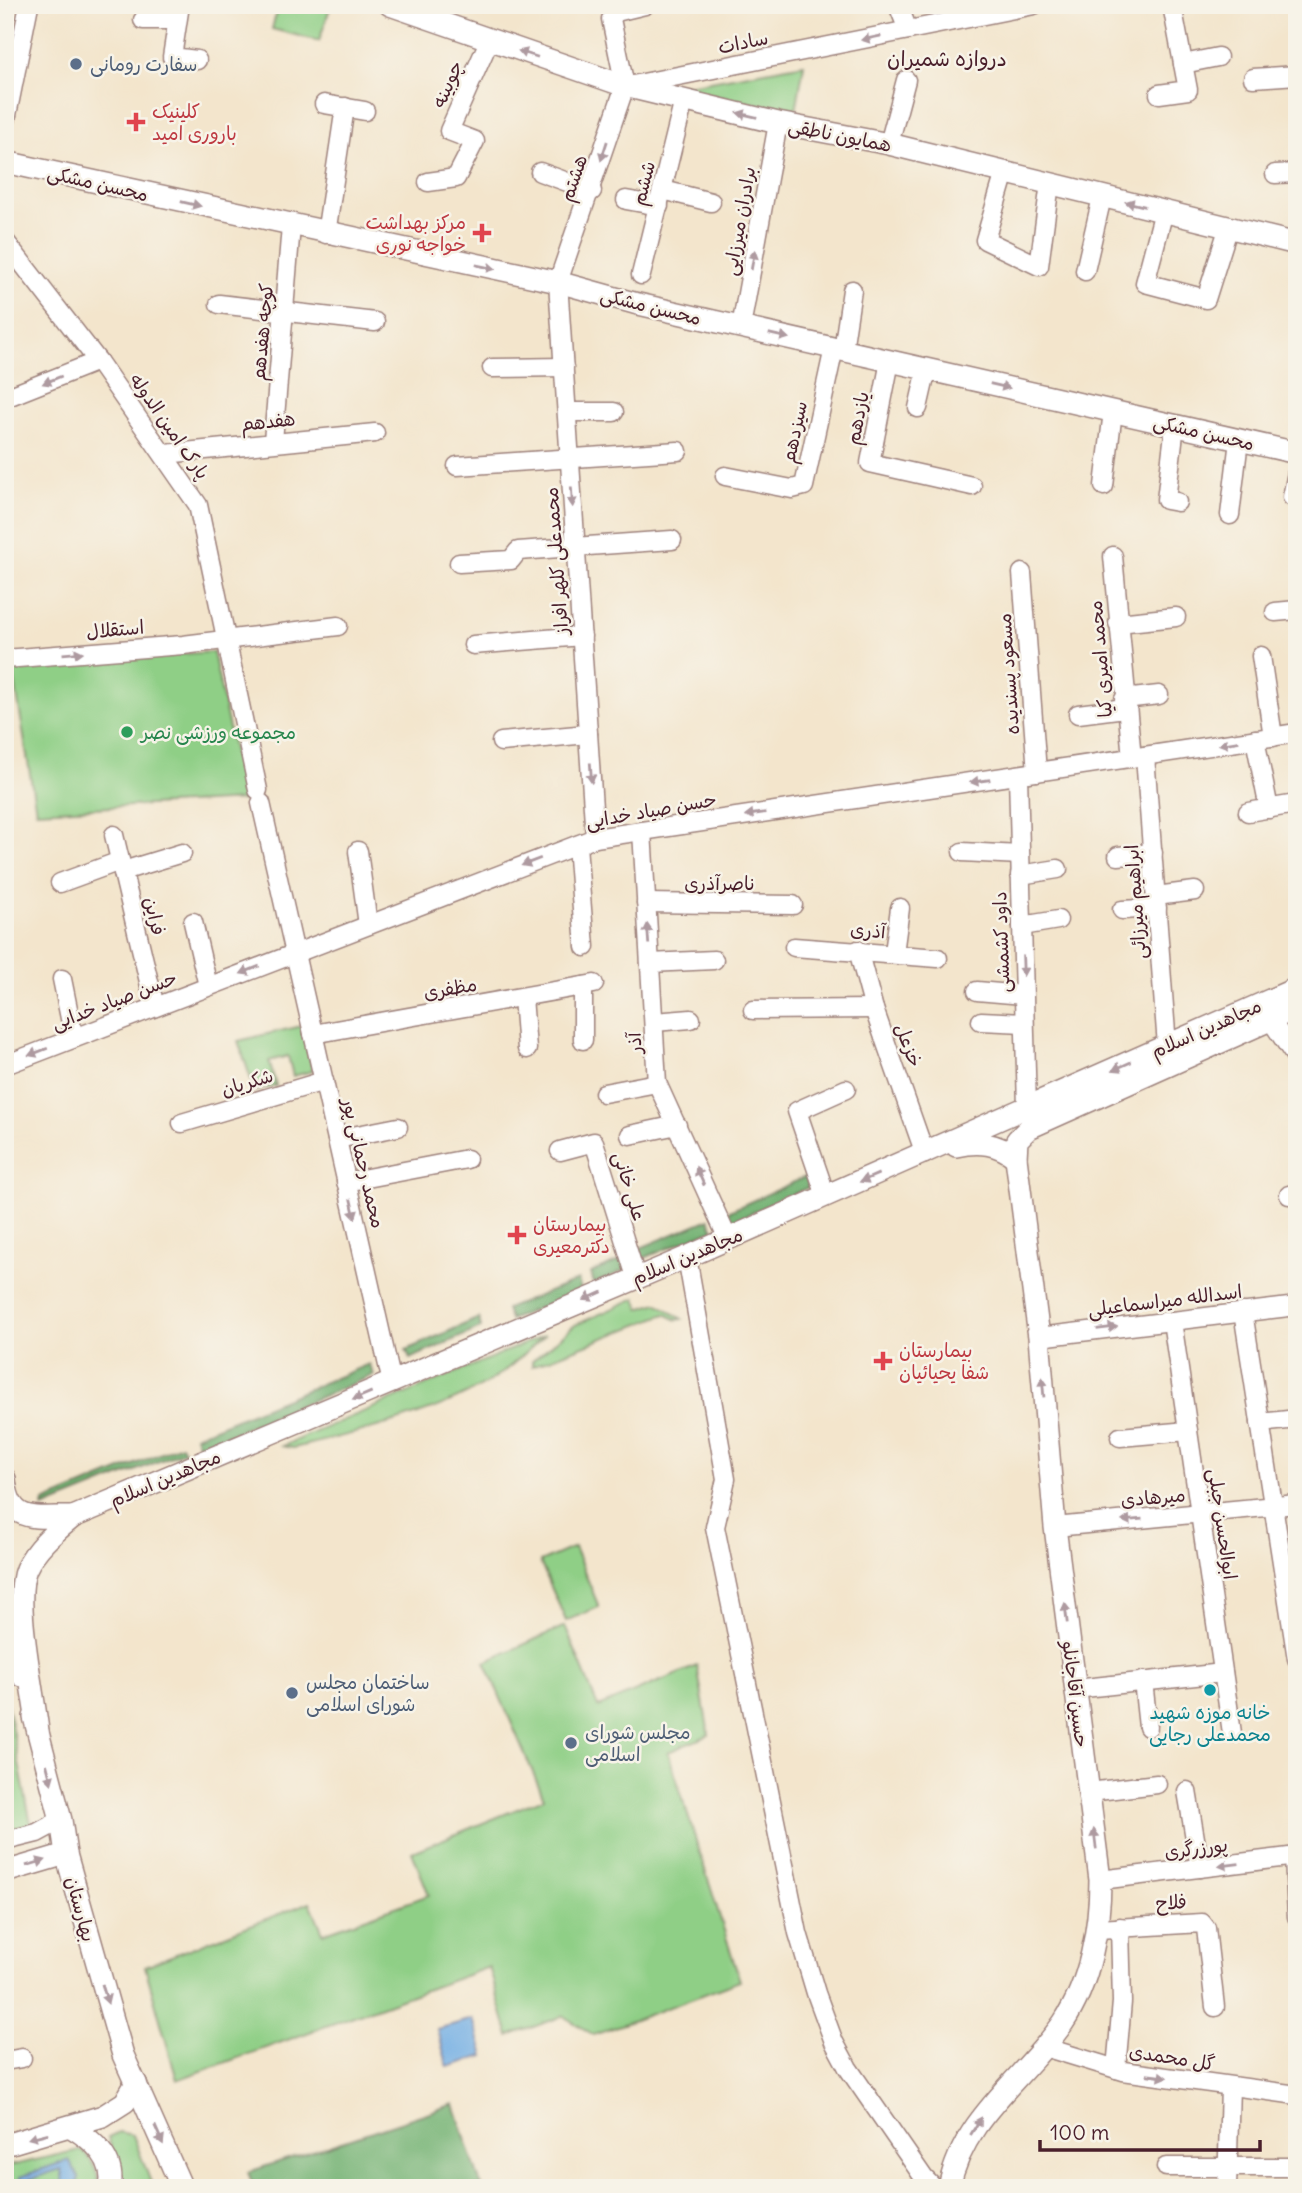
<svg xmlns="http://www.w3.org/2000/svg" width="1302" height="2193" font-family="Delius,'Playpen Sans Arabic',sans-serif">
  <style>
    .green { fill: #8fcf86; stroke: #6c7758; stroke-width: 2 }
    .forest { fill: #73b273; stroke: #5e684f; stroke-width: 2 }
    .water { fill: #72aee4; stroke: #5e6688; stroke-width: 2 }
    .lines { fill: none; stroke-linecap: round; stroke-linejoin: round }
    .minor-casing { stroke: #9e827c; stroke-width: 21 }
    .major-casing { stroke: #9e827c; stroke-width: 24 }
    .minor { stroke: #fff; stroke-width: 18 }
    .major { stroke: #fff; stroke-width: 21 }
    .oneway { fill: #ae9aa0 }
    .service-dot { fill: #5c6f8a; stroke: #f7f3e8; stroke-width: 2.5 }
    .health-dot { fill: #e0444e; stroke: #f7f3e8; stroke-width: 2.5 }
    .leisure-dot { fill: #2e9e5b; stroke: #f7f3e8; stroke-width: 2.5 }
    .culture-dot { fill: #0f9aa8; stroke: #f7f3e8; stroke-width: 2.5 }
    .labels { text-anchor: middle; stroke-width: 5; stroke-linejoin: round; paint-order: stroke }
    .street-label { font-size: 19px; fill: #4a1f2b; stroke: #f7f3e8 }
    .service-label { font-size: 19px; fill: #4e5e75; stroke: #f7f3e8; text-anchor: start }
    .health-label { font-size: 19px; fill: #be3a42; stroke: #f7f3e8; text-anchor: start }
    .leisure-label { font-size: 19px; fill: #27864d; stroke: #f7f3e8; text-anchor: start }
    .culture-label { font-size: 19px; fill: #0d838f; stroke: #f7f3e8 }
    .neighbourhood-label { font-size: 21px; fill: #4a1f2b; stroke: #f7f3e8 }
  </style>
  <rect width="100%" height="100%" fill="#f7f3e8"/>
  <filter id="ink" filterUnits="userSpaceOnUse"><feTurbulence type="fractalNoise" baseFrequency=".0143" numOctaves="2"/><feDisplacementMap in="SourceGraphic" scale="14" xChannelSelector="R" yChannelSelector="G"/><feConvolveMatrix kernelMatrix="1 2 1 2 8 2 1 2 1" color-interpolation-filters="sRGB"/></filter>
  <filter id="wash" filterUnits="userSpaceOnUse"><feTurbulence type="fractalNoise" baseFrequency=".00686" numOctaves="4" result="noise"/><feDisplacementMap in="SourceGraphic" scale="28" xChannelSelector="R" yChannelSelector="G"/><feGaussianBlur stdDeviation="1.57" result="paint"/><feColorMatrix in="noise" values="0 0 0 0 0 0 0 0 0 0 0 0 0 0 0 0 0 1.4 0 .05"/><feComposite in="paint" operator="in"/></filter>
  <g filter="url(#wash)">
    <rect width="100%" height="100%" fill="#f3e5cc"/>
    <g class="green">
      <polygon points="278,5 331,5 319,41 272,29"/>
      <polygon points="804,64 796,111 672,88"/>
      <polygon points="213,652 244,800 36,811 12,664"/>
      <polygon points="301,1026 313,1071 293,1076 288,1056 269,1061 276,1086 255,1091 238,1041"/>
      <polygon points="636,1298 640,1309 657,1303 682,1319 677,1320 665,1314 532,1366 532,1361 575,1325"/>
      <path d="M545 1335C529 1349 514 1365 496 1377 438 1415 361 1432 293 1448L282 1446Z"/>
      <polygon points="574,1547 599,1607 566,1621 540,1562"/>
      <polygon points="565,1626 598,1707 697,1666 709,1735 668,1752 740,1981 594,2035 563,2016 509,2036 489,1967 177,2080 145,1966 310,1902 323,1933 429,1895 412,1852 544,1798 485,1662"/>
      <polygon points="5,1694 31,1823 24,1828 5,1829"/>
      <polygon points="119,2132 133,2135 153,2188 124,2188 108,2137"/>
      <path d="M79 2150C92 2157 98 2173 100 2188H5V2167Z"/>
    </g>
    <g class="forest">
      <polygon points="805,1177 809,1187 727,1224 723,1214"/>
      <polygon points="709,1219 714,1229 642,1259 638,1249"/>
      <polygon points="626,1258 627,1269 594,1284 591,1273"/>
      <polygon points="578,1280 581,1290 510,1320 506,1309"/>
      <polygon points="479,1318 481,1328 410,1359 406,1350"/>
      <polygon points="369,1364 374,1375 199,1447 195,1436"/>
      <polygon points="181,1445 184,1451 43,1508 44,1502"/>
      <polygon points="454,2104 481,2185 472,2188 254,2188 248,2172"/>
    </g>
    <g class="water">
      <polygon points="473,2019 484,2056 448,2067 437,2029"/>
      <polygon points="69,2160 79,2177 76,2188 56,2188 64,2187 61,2169 21,2182 20,2177"/>
    </g>
  </g>
  <g filter="url(#ink)">
    <g class="lines">
      <defs>
        <g id="minor">
          <polyline points="180,5 172,57 197,60"/>
          <polyline points="898,5 908,30"/>
          <polyline points="143,20 177,20"/>
          <polyline points="1183,64 1218,57"/>
          <polyline points="1253,78 1297,75"/>
          <polyline points="625,86 611,19 616,12 645,5"/>
          <polyline points="628,86 1034,5"/>
          <polyline points="1159,94 1188,90 1172,5"/>
          <polyline points="324,104 365,111"/>
          <polyline points="5,125 29,5"/>
          <polyline points="889,144 906,80"/>
          <polyline points="540,172 592,191"/>
          <polyline points="1005,172 985,240 1039,266 1050,183"/>
          <polyline points="1275,174 1297,173"/>
          <polyline points="428,182 456,178 475,141 449,131 489,41"/>
          <polyline points="663,190 711,202"/>
          <polyline points="626,200 659,206"/>
          <polyline points="1164,211 1145,283 1206,299 1229,226"/>
          <polyline points="326,234 345,107"/>
          <polyline points="5,241 98,361 198,505 258,790"/>
          <polyline points="1085,271 1102,197"/>
          <polyline points="641,275 684,100"/>
          <polyline points="219,304 375,322"/>
          <polyline points="741,327 778,123"/>
          <polyline points="843,350 852,290"/>
          <polyline points="890,361 870,463 972,486"/>
          <polyline points="492,368 564,367"/>
          <polyline points="5,398 98,361"/>
          <polyline points="918,408 927,369"/>
          <polyline points="567,412 614,412"/>
          <polyline points="1175,425 1166,500 1177,502"/>
          <polyline points="273,441 291,226"/>
          <polyline points="165,454 375,433"/>
          <polyline points="457,466 678,451"/>
          <polyline points="725,476 792,489 804,486 834,348"/>
          <polyline points="1104,486 1113,411"/>
          <polyline points="1292,497 1297,473"/>
          <polyline points="1230,515 1239,440"/>
          <polyline points="1113,556 1132,758"/>
          <polyline points="459,563 511,560 518,551 672,540"/>
          <polyline points="1022,573 1037,772"/>
          <polyline points="1275,612 1297,610"/>
          <polyline points="1118,623 1176,617"/>
          <polyline points="473,645 582,636"/>
          <polyline points="1261,656 1273,737"/>
          <polyline points="5,659 183,645 338,626"/>
          <polyline points="1124,699 1159,695"/>
          <polyline points="1078,714 1125,708"/>
          <polyline points="1255,739 1269,809"/>
          <polyline points="501,742 588,734"/>
          <polyline points="1145,756 1167,1046"/>
          <polyline points="1018,775 1027,1108"/>
          <polyline points="261,803 392,1383"/>
          <polyline points="1248,812 1296,804"/>
          <polyline points="642,831 657,1083 728,1239"/>
          <polyline points="114,835 155,1007"/>
          <polyline points="595,838 558,282 625,86"/>
          <polyline points="577,845 585,947"/>
          <polyline points="358,851 368,925"/>
          <polyline points="962,852 1020,855"/>
          <polyline points="1118,856 1153,853"/>
          <polyline points="123,871 182,853"/>
          <polyline points="1020,875 1058,869"/>
          <polyline points="60,883 120,861"/>
          <polyline points="1156,896 1195,891"/>
          <polyline points="646,903 793,905"/>
          <polyline points="1122,910 1157,908"/>
          <polyline points="193,922 208,986"/>
          <polyline points="1022,926 1058,920"/>
          <polyline points="794,947 938,958"/>
          <polyline points="858,950 874,1009 925,1154"/>
          <polyline points="894,953 900,908"/>
          <polyline points="650,963 714,960"/>
          <polyline points="62,979 74,1038"/>
          <polyline points="977,991 1023,995"/>
          <polyline points="523,997 527,1049"/>
          <polyline points="753,1010 874,1009"/>
          <polyline points="1270,1019 1297,1059"/>
          <polyline points="981,1021 1024,1023"/>
          <polyline points="654,1022 691,1019"/>
          <polyline points="313,1034 594,984"/>
          <polyline points="583,1040 583,986"/>
          <polyline points="5,1065 595,838 1297,733"/>
          <polyline points="604,1093 657,1083"/>
          <polyline points="182,1123 324,1081"/>
          <polyline points="630,1135 677,1125"/>
          <polyline points="337,1139 398,1127"/>
          <polyline points="560,1151 594,1142 636,1277"/>
          <polyline points="346,1182 467,1159"/>
          <polyline points="1289,1195 1297,1194"/>
          <polyline points="826,1196 797,1111 846,1089"/>
          <polyline points="687,1257 726,1479 715,1527 798,1933 816,1993 834,2042 848,2068 924,2178 934,2188"/>
          <polyline points="1243,1312 1297,1659"/>
          <polyline points="1172,1321 1232,1733"/>
          <polyline points="1039,1337 1297,1306"/>
          <polyline points="1260,1423 1297,1419"/>
          <polyline points="1120,1437 1188,1431"/>
          <polyline points="1055,1527 1297,1504"/>
          <polyline points="1143,1681 1148,1727"/>
          <polyline points="1075,1689 1223,1673"/>
          <polyline points="1187,1791 1200,1868"/>
          <polyline points="1089,1792 1157,1784"/>
          <polyline points="5,1841 37,1833 61,1820"/>
          <polyline points="1294,1857 1297,1917"/>
          <polyline points="1100,1880 1297,1856"/>
          <polyline points="1098,1929 1202,1923 1206,1928 1215,2007"/>
          <polyline points="1044,2047 1123,2071 1297,2095"/>
          <polyline points="5,2061 22,2058"/>
          <polyline points="1116,2069 1122,2002 1120,1927"/>
          <polyline points="1166,2167 1297,2167"/>
          <polyline points="1227,2188 1230,2087"/>
        </g>
        <g id="major">
          <polyline points="390,5 625,86 778,123 889,144 1297,244"/>
          <polyline points="5,162 558,282 634,303 1297,453"/>
          <path d="M956 1146C979 1141 998 1143 1016 1158"/>
          <path d="M5 1479C9 1526 36 1516 73 1517"/>
          <polyline points="5,1614 22,1676"/>
          <polyline points="34,1717 61,1820 66,1854 123,2055 182,2188"/>
          <path d="M38 1731C34 1694 13 1600 26 1569 36 1547 55 1532 73 1517L687 1257 1297 988"/>
          <polyline points="5,1872 66,1854"/>
          <path d="M71 2127C93 2140 116 2159 110 2188"/>
          <polyline points="5,2145 103,2116 125,2102 136,2083"/>
          <path d="M949 2188C963 2117 1024 2079 1063 2023 1090 1983 1100 1927 1100 1880L1055 1527 1039 1337 1016 1158 1017 1140 1029 1128 1297 1008"/>
        </g>
      </defs>
      <use href="#minor" class="minor-casing"/>
      <use href="#major" class="major-casing"/>
      <use href="#minor" class="minor"/>
      <use href="#major" class="major"/>
    </g>
    <defs><path id="oneway-solid" d="M-6-.8H1V-3.2L6.5 0L1 3.2V.8H-6Z" transform="scale(1.75)"/></defs>
    <g class="oneway">
      <use href="#oneway-solid" transform="translate(871 38) rotate(169)"/>
      <use href="#oneway-solid" transform="translate(528 54) rotate(-162)"/>
      <use href="#oneway-solid" transform="translate(747 115) rotate(-167)"/>
      <use href="#oneway-solid" transform="translate(604 151) rotate(108)"/>
      <use href="#oneway-solid" transform="translate(191 204) rotate(13)"/>
      <use href="#oneway-solid" transform="translate(1135 204) rotate(-167)"/>
      <use href="#oneway-solid" transform="translate(753 260) rotate(-80)"/>
      <use href="#oneway-solid" transform="translate(486 267) rotate(12)"/>
      <use href="#oneway-solid" transform="translate(779 336) rotate(13)"/>
      <use href="#oneway-solid" transform="translate(52 380) rotate(158)"/>
      <use href="#oneway-solid" transform="translate(1000 386) rotate(13)"/>
      <use href="#oneway-solid" transform="translate(572 497) rotate(86)"/>
      <use href="#oneway-solid" transform="translate(73 653) rotate(-5)"/>
      <use href="#oneway-solid" transform="translate(1229 743) rotate(171)"/>
      <use href="#oneway-solid" transform="translate(591 773) rotate(86)"/>
      <use href="#oneway-solid" transform="translate(980 781) rotate(172)"/>
      <use href="#oneway-solid" transform="translate(755 814) rotate(172)"/>
      <use href="#oneway-solid" transform="translate(531 862) rotate(159)"/>
      <use href="#oneway-solid" transform="translate(648 934) rotate(-94)"/>
      <use href="#oneway-solid" transform="translate(1023 966) rotate(88)"/>
      <use href="#oneway-solid" transform="translate(250 970) rotate(158)"/>
      <use href="#oneway-solid" transform="translate(38 1052) rotate(159)"/>
      <use href="#oneway-solid" transform="translate(1122 1066) rotate(156)"/>
      <use href="#oneway-solid" transform="translate(700 1176) rotate(-114)"/>
      <use href="#oneway-solid" transform="translate(869 1178) rotate(157)"/>
      <use href="#oneway-solid" transform="translate(353 1209) rotate(77)"/>
      <use href="#oneway-solid" transform="translate(593 1296) rotate(156)"/>
      <use href="#oneway-solid" transform="translate(1107 1328) rotate(-7)"/>
      <use href="#oneway-solid" transform="translate(1043 1387) rotate(-95)"/>
      <use href="#oneway-solid" transform="translate(362 1396) rotate(157)"/>
      <use href="#oneway-solid" transform="translate(1132 1520) rotate(175)"/>
      <use href="#oneway-solid" transform="translate(1066 1613) rotate(-97)"/>
      <use href="#oneway-solid" transform="translate(49 1774) rotate(76)"/>
      <use href="#oneway-solid" transform="translate(1095 1839) rotate(-97)"/>
      <use href="#oneway-solid" transform="translate(36 1863) rotate(-16)"/>
      <use href="#oneway-solid" transform="translate(1229 1865) rotate(173)"/>
      <use href="#oneway-solid" transform="translate(105 1994) rotate(73)"/>
      <use href="#oneway-solid" transform="translate(1157 2076) rotate(8)"/>
      <use href="#oneway-solid" transform="translate(976 2126) rotate(-58)"/>
      <use href="#oneway-solid" transform="translate(159 2135) rotate(66)"/>
      <use href="#oneway-solid" transform="translate(38 2136) rotate(165)"/>
    </g>
  </g>
  <g class="service-dot">
    <circle cx="76" cy="64" r="7"/>
    <circle cx="292" cy="1693" r="7"/>
    <circle cx="571" cy="1743" r="7"/>
  </g>
  <g class="health-dot">
    <path d="M132.5 111.5h7v7h7v7h-7v7h-7v-7h-7v-7h7z"/>
    <path d="M478.5 222.5h7v7h7v7h-7v7h-7v-7h-7v-7h7z"/>
    <path d="M513.5 1224.5h7v7h7v7h-7v7h-7v-7h-7v-7h7z"/>
    <path d="M879.5 1350.5h7v7h7v7h-7v7h-7v-7h-7v-7h7z"/>
  </g>
  <circle class="leisure-dot" cx="127" cy="732" r="7"/>
  <circle class="culture-dot" cx="1210" cy="1690" r="7"/>
  <g class="labels">
    <g class="street-label">
      <text transform="translate(743 42) rotate(-11)" y="7">سادات</text>
      <text transform="translate(447 84) rotate(-66)" y="7">چوبینه</text>
      <text transform="translate(840 135) rotate(11)" y="7">همایون ناطقی</text>
      <text transform="translate(573 178) rotate(-71)" y="7">هشتم</text>
      <text transform="translate(98 183) rotate(13)" y="7">محسن مشکی</text>
      <text transform="translate(643 183) rotate(-76)" y="7">ششم</text>
      <text transform="translate(739 221) rotate(-80)" y="7">برادران میرزایی</text>
      <text transform="translate(651 306) rotate(14)" y="7">محسن مشکی</text>
      <text transform="translate(262 332) rotate(-85)" y="7">کوچه هفدهم</text>
      <text transform="translate(857 418) rotate(-79)" y="7">یازدهم</text>
      <text transform="translate(268 421) rotate(-6)" y="7">هفدهم</text>
      <text transform="translate(170 426) rotate(55)" y="7">پارک امین الدوله</text>
      <text transform="translate(794 432) rotate(-78)" y="7">سیزدهم</text>
      <text transform="translate(1204 432) rotate(13)" y="7">محسن مشکی</text>
      <text transform="translate(556 561) rotate(-94)" y="7">محمدعلی کلهر افراز</text>
      <text transform="translate(115 629) rotate(-5)" y="7">استقلال</text>
      <text transform="translate(1100 659) rotate(-95)" y="7">محمد امیری کیا</text>
      <text transform="translate(1008 674) rotate(-94)" y="7">مسعود پسندیده</text>
      <text transform="translate(651 810) rotate(-10)" y="7">حسن صیاد خدایی</text>
      <text x="720" y="890">ناصرآذری</text>
      <text transform="translate(1135 902) rotate(-94)" y="7">ابراهیم میرزائی</text>
      <text transform="translate(155 916) rotate(77)" y="7">فراین</text>
      <text transform="translate(868 930) rotate(4)" y="7">آذری</text>
      <text transform="translate(1001 942) rotate(-92)" y="7">داود کشمشی</text>
      <text transform="translate(450 988) rotate(-10)" y="7">مظفری</text>
      <text transform="translate(114 1000) rotate(-21)" y="7">حسن صیاد خدایی</text>
      <text transform="translate(1206 1028) rotate(-24)" y="7">مجاهدین اسلام</text>
      <text transform="translate(634 1043) rotate(-93)" y="7">آذر</text>
      <text transform="translate(909 1045) rotate(70)" y="7">خزعل</text>
      <text transform="translate(247 1082) rotate(-17)" y="7">شکریان</text>
      <text transform="translate(364 1163) rotate(77)" y="7">محمد رحمانی پور</text>
      <text transform="translate(630 1186) rotate(73)" y="7">علی خانی</text>
      <text transform="translate(687 1256) rotate(-23)" y="7">مجاهدین اسلام</text>
      <text transform="translate(1165 1300) rotate(-7)" y="7">اسدالله میراسماعیلی</text>
      <text transform="translate(165 1478) rotate(-23)" y="7">مجاهدین اسلام</text>
      <text transform="translate(1153 1497) rotate(-5)" y="7">میرهادی</text>
      <text transform="translate(1223 1524) rotate(82)" y="7">ابوالحسن جبلی</text>
      <text transform="translate(1076 1694) rotate(83)" y="7">حسین آقاجانلو</text>
      <text transform="translate(1196 1848) rotate(-7)" y="7">پورزرگری</text>
      <text transform="translate(1171 1902) rotate(-4)" y="7">فلاح</text>
      <text transform="translate(81 1909) rotate(75)" y="7">بهارستان</text>
      <text transform="translate(1172 2057) rotate(9)" y="7">گل محمدی</text>
    </g>
    <g class="service-label">
      <text x="90" y="71">سفارت رومانی</text>
      <text x="306" y="1689">ساختمان مجلس<tspan x="306" dy="22">شورای اسلامی</tspan></text>
      <text x="585" y="1739">مجلس شورای<tspan x="585" dy="22">اسلامی</tspan></text>
    </g>
    <g class="health-label">
      <text x="152" y="118">کلینیک<tspan x="152" dy="22">باروری امید</tspan></text>
      <text x="466" y="229" text-anchor="end">مرکز بهداشت<tspan x="466" dy="22">خواجه نوری</tspan></text>
      <text x="533" y="1231">بیمارستان<tspan x="533" dy="22">دکترمعیری</tspan></text>
      <text x="899" y="1357">بیمارستان<tspan x="899" dy="22">شفا یحیائیان</tspan></text>
    </g>
    <g class="leisure-label">
      <text x="141" y="739">مجموعه ورزشی نصر</text>
    </g>
    <g class="culture-label">
      <text x="1210" y="1719">خانه موزه شهید<tspan x="1210" dy="22">محمدعلی رجایی</tspan></text>
    </g>
    <g class="neighbourhood-label">
      <text x="947" y="66">دروازه شمیران</text>
    </g>
  </g>
  <rect width="1302" height="2193" fill="none" stroke="#f7f3e8" stroke-width="28"/>
  <path d="M1040 2140v10h220v-10" fill="none" stroke="#4a1f2b" stroke-width="3.5"/>
  <text x="1050" y="2140" font-size="21" fill="#4a1f2b" stroke="#f7f3e8" stroke-width="5" paint-order="stroke">100 m</text>
</svg>
